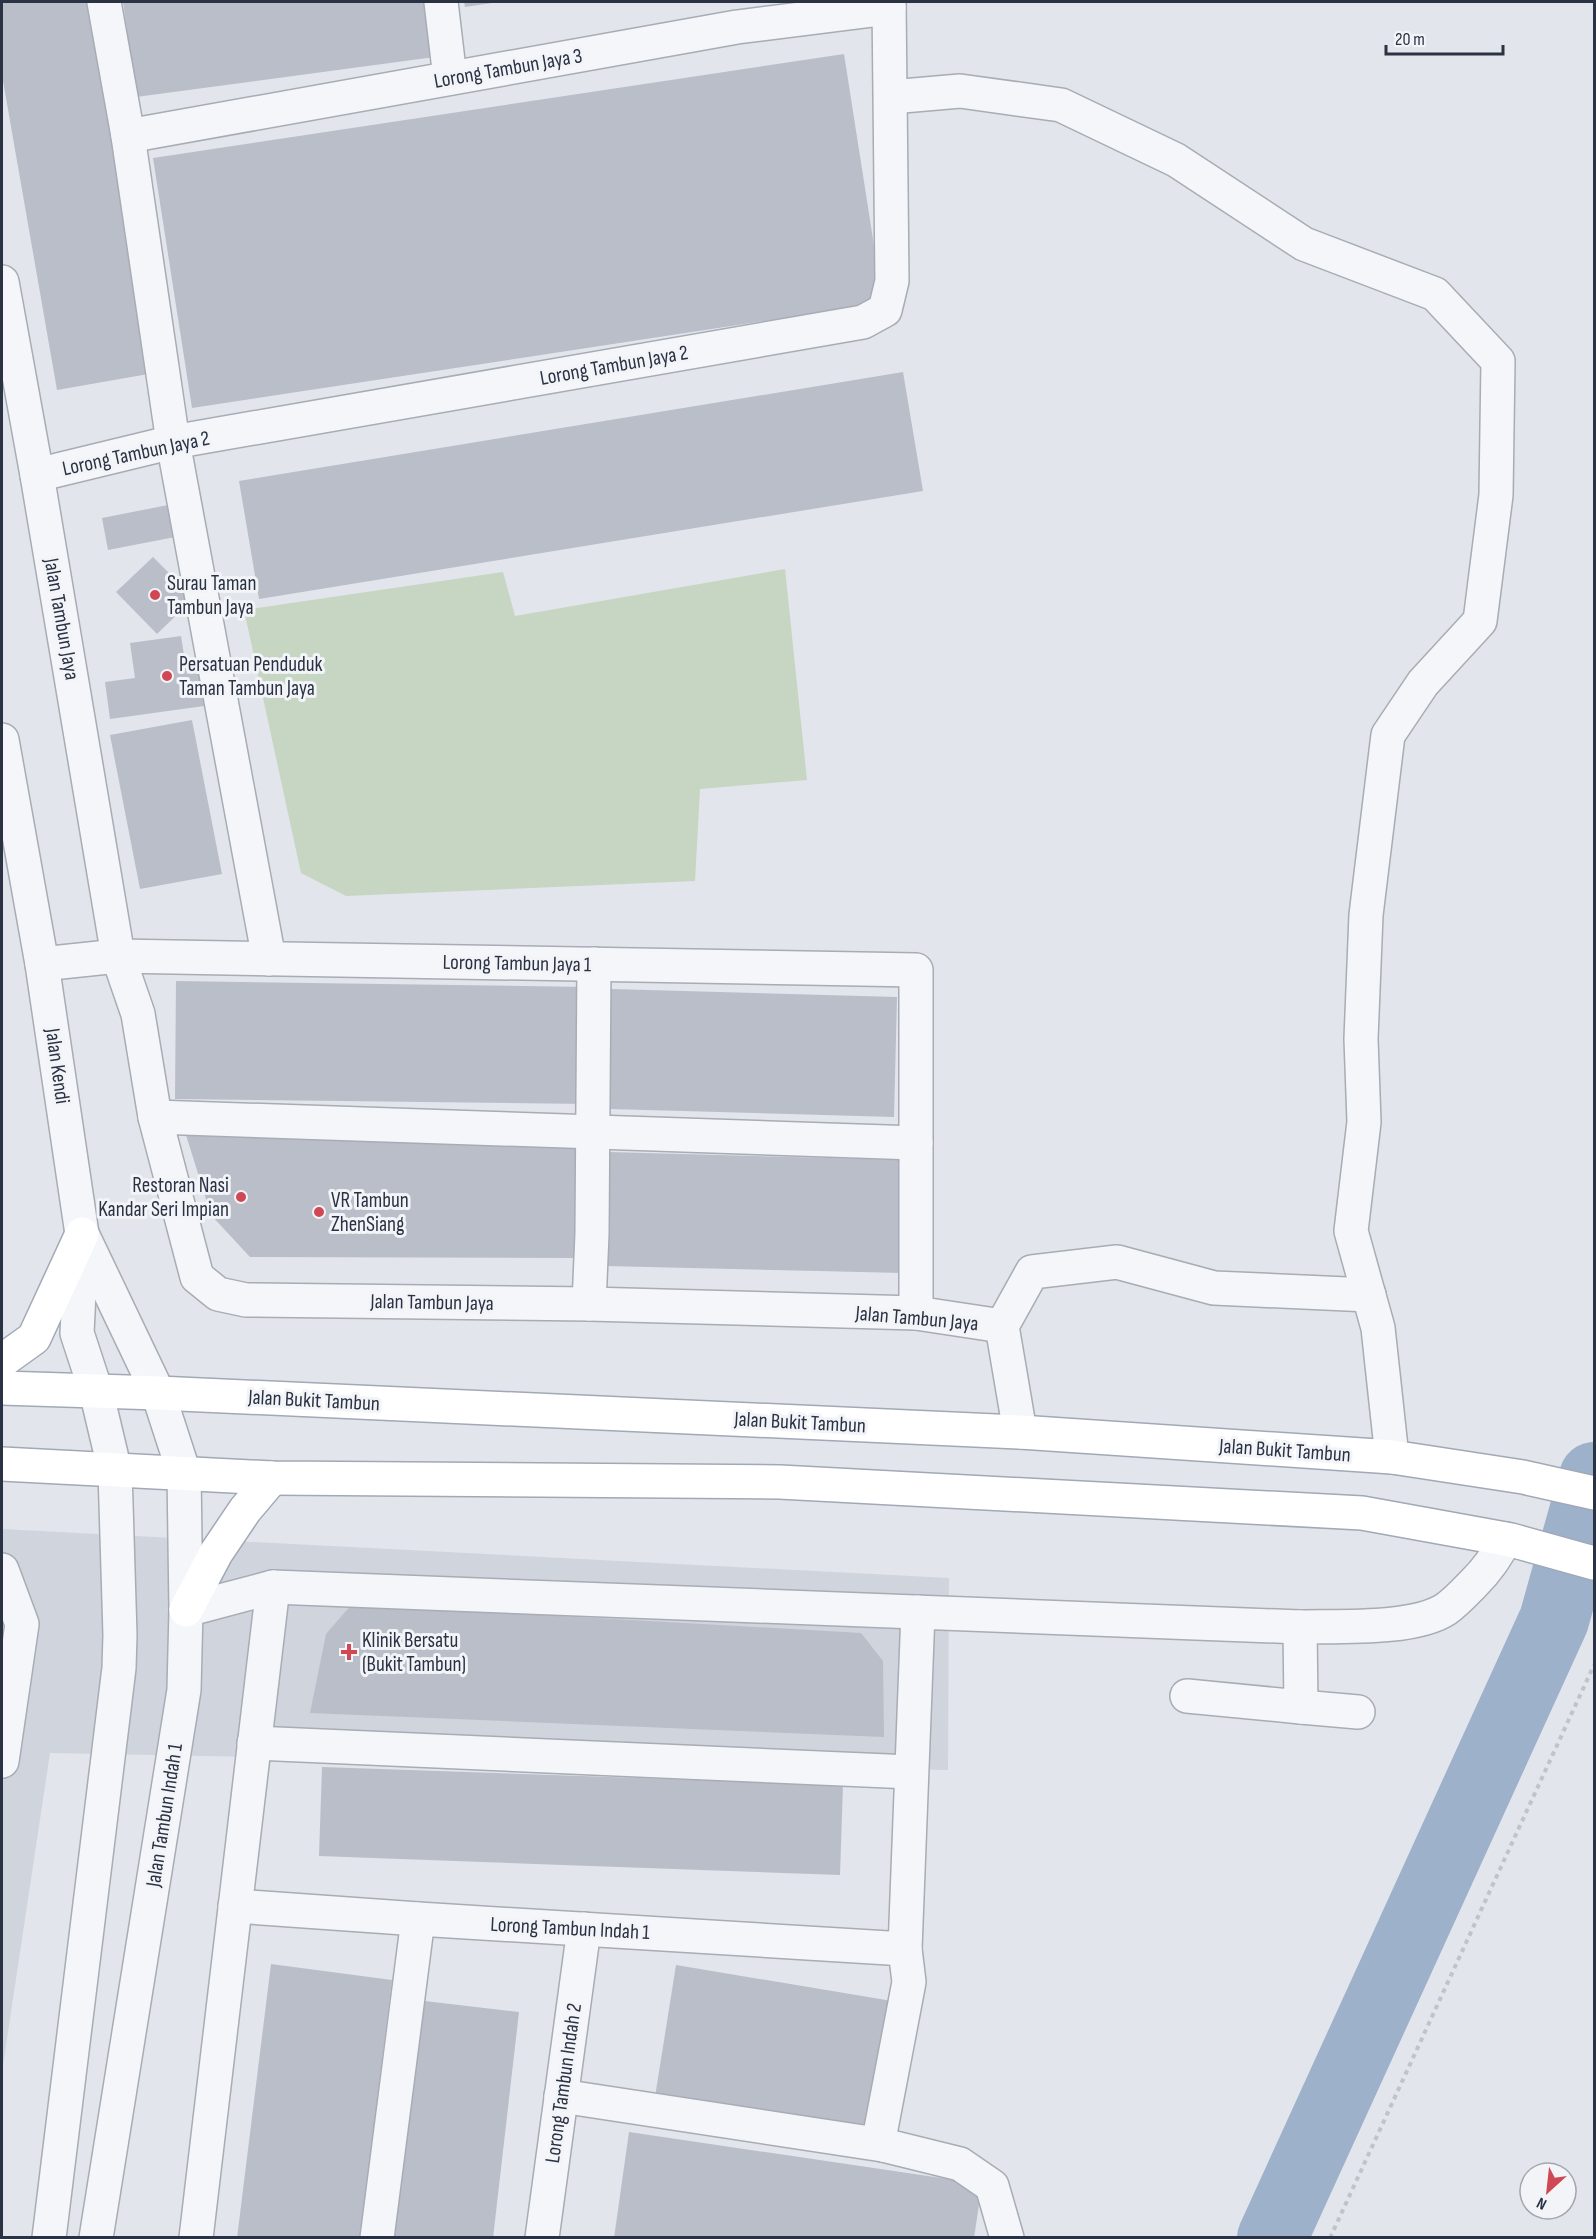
<svg xmlns="http://www.w3.org/2000/svg" width="1596" height="2239" font-family="'Sofia Sans Condensed',sans-serif">
  <style>
    .built { fill: #d0d4dd }
    .green { fill: #c7d5c3 }
    .lines { fill: none; stroke-linecap: round; stroke-linejoin: round }
    .river { stroke: #9db1ca; stroke-width: 70 }
    .building { fill: #b9bec8 }
    .minor-casing { stroke: #a7acb5; stroke-width: 36 }
    .major-casing { stroke: #a1a9b6; stroke-width: 36 }
    .path { stroke: #c0c3ca; stroke-width: 4; stroke-dasharray: 4.5 4.5; stroke-linecap: butt }
    .minor { stroke: #f5f6f9; stroke-width: 33 }
    .major { stroke: #fff; stroke-width: 33 }
    .poi-dot { fill: #cf4854; stroke: #f2f4f8; stroke-width: 2 }
    .labels { text-anchor: middle; stroke-width: 6; stroke-linejoin: round; paint-order: stroke }
    .street-label { font-size: 21px; fill: #2a3243; stroke: #f2f4f8 }
    .poi-label { font-size: 21px; fill: #2a3243; stroke: #f2f4f8; text-anchor: start }
  </style>
  <rect width="100%" height="100%" fill="#e2e5eb"/>
  <polygon class="built" points="2,1529 949,1578 948,1770 50,1753 2,2072"/>
  <polygon class="green" points="785,569 807,780 700,789 695,881 346,896 301,873 244,610 503,572 515,616"/>
  <g class="lines">
    <polyline class="river" points="1272,2238 1554,1620 1594,1477"/>
  </g>
  <g class="building">
    <polygon points="2,2 89,2 154,373 57,390 2,75"/>
    <polygon points="123,2 434,2 442,56 136,97"/>
    <polygon points="464,2 492,2 492,3 465,7"/>
    <polygon points="844,54 883,303 192,408 153,158"/>
    <polygon points="903,372 923,491 259,599 239,481"/>
    <polygon points="168,505 175,537 108,550 102,518"/>
    <polygon points="153,557 194,598 157,634 116,592"/>
    <polygon points="181,636 187,674 199,672 204,706 110,719 105,682 135,678 130,643"/>
    <polygon points="192,720 222,874 140,889 110,735"/>
    <polygon points="176,981 589,987 588,1104 175,1099"/>
    <polygon points="611,989 897,997 894,1117 609,1109"/>
    <polygon points="186,1135 575,1148 575,1258 250,1257 211,1215"/>
    <polygon points="609,1152 905,1160 903,1273 606,1266"/>
    <polygon points="352,1604 861,1633 883,1661 884,1737 310,1713 326,1634"/>
    <polygon points="322,1767 843,1785 840,1875 319,1856"/>
    <polygon points="271,1964 392,1980 360,2238 237,2238"/>
    <polygon points="676,1965 892,2001 872,2132 655,2097"/>
    <polygon points="416,2000 519,2012 493,2238 390,2238"/>
    <polygon points="629,2132 982,2184 974,2238 614,2238"/>
  </g>
  <g class="lines">
    <defs>
      <g id="minor">
        <polyline points="104,2 128,136 173,442 269,959"/>
        <polyline points="441,2 450,78"/>
        <polyline points="891,97 960,91 1061,105 1176,160 1304,244 1435,294 1498,361 1496,495 1480,621 1423,683 1388,735 1366,915 1361,1039 1364,1122 1351,1231 1378,1328 1392,1457"/>
        <polyline points="128,136 737,27 889,8"/>
        <polyline points="2,282 37,475 118,956 138,1014 155,1117 197,1277 218,1294 246,1300 589,1304 916,1313 1002,1326"/>
        <polyline points="37,475 173,442 863,322 885,310 892,281 889,2"/>
        <polyline points="2,740 42,964 82,1234 77,1333 96,1391 115,1471 120,1635 119,1668 49,2238"/>
        <polyline points="42,964 118,956 916,970 916,1313"/>
        <polyline points="155,1117 916,1143"/>
        <polyline points="83,1236 158,1393 184,1473 186,1610 184,1690 96,2238"/>
        <polyline points="589,1304 592,1234 594,964"/>
        <polyline points="1020,1432 1002,1326 1032,1272 1117,1262 1214,1288 1369,1295"/>
        <polyline points="2,1570 22,1624 2,1761"/>
        <path d="M186 1610 273 1587 1300 1627C1338 1626 1415 1630 1446 1609 1456 1602 1465 1592 1473 1584 1487 1570 1497 1557 1505 1539"/>
        <polyline points="918,1612 905,1949 909,1982 880,2134 883,2145 960,2164 992,2186 1007,2238"/>
        <polyline points="1187,1696 1301,1707 1300,1627"/>
        <polyline points="1301,1707 1358,1712"/>
        <polyline points="254,1743 911,1772"/>
        <polyline points="235,1906 418,1919 905,1949"/>
        <polyline points="561,2096 883,2145"/>
        <polyline points="196,2238 273,1587"/>
        <polyline points="377,2238 418,1919"/>
        <polyline points="542,2238 584,1929"/>
      </g>
      <g id="major">
        <polyline points="2,1361 34,1338 82,1234"/>
        <polyline points="2,1388 158,1393 1020,1432 1392,1457 1523,1477 1594,1493"/>
        <polyline points="2,1464 272,1478 780,1482 1362,1513 1511,1540 1594,1563"/>
        <polyline points="186,1610 216,1553 245,1510 272,1478"/>
      </g>
    </defs>
    <use href="#minor" class="minor-casing"/>
    <use href="#major" class="major-casing"/>
    <polyline class="path" points="1330,2238 1594,1665"/>
    <use href="#minor" class="minor"/>
    <use href="#major" class="major"/>
  </g>
  <g class="poi-dot">
    <circle cx="155" cy="595" r="6"/>
    <circle cx="167" cy="676" r="6"/>
    <circle cx="241" cy="1197" r="6"/>
    <circle cx="319" cy="1212" r="6"/>
    <path d="M346 1643h6v6h6v6h-6v6h-6v-6h-6v-6h6z"/>
  </g>
  <g class="labels">
    <g class="street-label">
      <text transform="translate(508 68) rotate(-10)" y="7">Lorong Tambun Jaya 3</text>
      <text transform="translate(614 365) rotate(-10)" y="7">Lorong Tambun Jaya 2</text>
      <text transform="translate(136 453) rotate(-12)" y="7">Lorong Tambun Jaya 2</text>
      <text transform="translate(62 619) rotate(80)" y="7">Jalan Tambun Jaya</text>
      <text transform="translate(517 963) rotate(1)" y="7">Lorong Tambun Jaya 1</text>
      <text transform="translate(58 1066) rotate(82)" y="7">Jalan Kendi</text>
      <text transform="translate(432 1302) rotate(1)" y="7">Jalan Tambun Jaya</text>
      <text transform="translate(917 1318) rotate(5)" y="7">Jalan Tambun Jaya</text>
      <text transform="translate(314 1400) rotate(3)" y="7">Jalan Bukit Tambun</text>
      <text transform="translate(800 1422) rotate(3)" y="7">Jalan Bukit Tambun</text>
      <text transform="translate(1285 1450) rotate(4)" y="7">Jalan Bukit Tambun</text>
      <text transform="translate(164 1815) rotate(-81)" y="7">Jalan Tambun Indah 1</text>
      <text transform="translate(570 1928) rotate(3)" y="7">Lorong Tambun Indah 1</text>
      <text transform="translate(563 2083) rotate(-82)" y="7">Lorong Tambun Indah 2</text>
    </g>
    <g class="poi-label">
      <text x="167" y="590">Surau Taman<tspan x="167" dy="24">Tambun Jaya</tspan></text>
      <text x="179" y="671">Persatuan Penduduk<tspan x="179" dy="24">Taman Tambun Jaya</tspan></text>
      <text x="229" y="1192" text-anchor="end">Restoran Nasi<tspan x="229" dy="24">Kandar Seri Impian</tspan></text>
      <text x="331" y="1207">VR Tambun<tspan x="331" dy="24">ZhenSiang</tspan></text>
      <text x="362" y="1647">Klinik Bersatu<tspan x="362" dy="24">(Bukit Tambun)</tspan></text>
    </g>
  </g>
  <rect width="1596" height="2239" fill="none" stroke="#2a3243" stroke-width="6"/>
  <g transform="translate(1548 2191) rotate(207)"><circle r="28" fill="#f2f4f8" stroke="#a2a6b0" stroke-width="1.5"/>
  <path d="M0-4.5L10 22L0 15L-10 22Z" fill="#cf4854"/>
  <text y="-9" font-size="16" font-weight="bold" text-anchor="middle" fill="#2a3243">N</text>
  </g>
  <path d="M1386 45v9h117v-9" fill="none" stroke="#2a3243" stroke-width="3"/>
  <text x="1395" y="45" font-size="18" fill="#2a3243" stroke="#f2f4f8" stroke-width="4.5" paint-order="stroke">20 m</text>
</svg>
